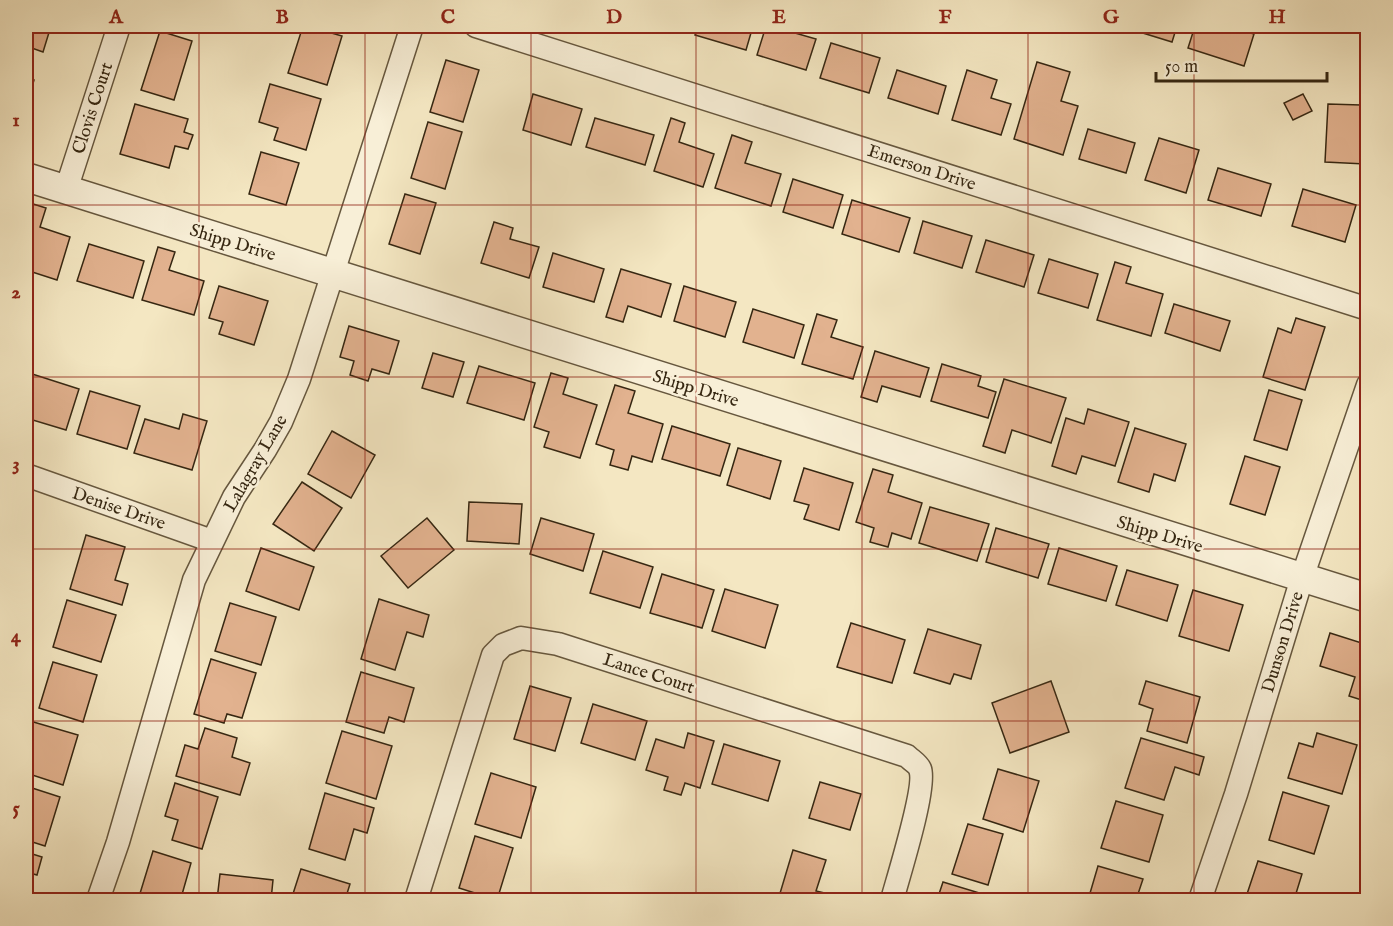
<svg xmlns="http://www.w3.org/2000/svg" width="1393" height="926" font-family="'IM FELL English',serif">
  <style>
    .building { fill: #e2b28f; stroke: #362712; stroke-width: 1.5 }
    .lines { fill: none; stroke-linecap: round; stroke-linejoin: round }
    .minor-casing { stroke: #66573e; stroke-width: 25 }
    .tertiary-casing { stroke: #66573e; stroke-width: 31 }
    .minor { stroke: #f8efd7; stroke-width: 22 }
    .tertiary { stroke: #f8efd7; stroke-width: 28 }
    .grid { fill: none; stroke: #8f2418; stroke-width: 1.5; stroke-opacity: 0.55 }
    .labels { text-anchor: middle; stroke-width: 5; stroke-linejoin: round; paint-order: stroke }
    .street-label { font-size: 18px; fill: #362712; stroke: #f8efd7 }
    .neatline { fill: none; stroke: #8f2418; stroke-width: 2 }
    .grid-label { font-size: 20px; text-anchor: middle; font-weight: bold; fill: #8f2418 }
  </style>
  <rect width="100%" height="100%" fill="#f4e7c2"/>
  <filter id="stains"><feTurbulence type="fractalNoise" baseFrequency=".00333" numOctaves="4"/><feColorMatrix values="0 0 0 0 .2 0 0 0 0 .09 0 0 0 0 .02 0 0 0 .5 -.17"/></filter>
  <radialGradient id="worn" r=".72"><stop offset=".6" stop-color="#630" stop-opacity="0"/><stop offset="1" stop-color="#630" stop-opacity=".3"/></radialGradient>
  <g class="building">
    <polygon points="26,26 51,26 43,52 26,46"/>
    <polygon points="303,26 307,26 342,36 327,85 288,73"/>
    <polygon points="698,26 753,26 746,50 695,35"/>
    <polygon points="766,26 790,26 788,31 816,39 806,70 757,55"/>
    <polygon points="1120,26 1177,26 1172,42"/>
    <polygon points="1195,26 1227,26 1254,34 1244,66 1188,48"/>
    <polygon points="160,31 192,41 174,100 141,90"/>
    <polygon points="831,43 880,58 869,93 820,78"/>
    <polygon points="446,60 479,70 463,122 430,112"/>
    <polygon points="1037,62 1070,72 1061,101 1078,106 1063,155 1014,139"/>
    <polygon points="897,70 946,86 938,114 888,98"/>
    <polygon points="967,70 997,80 991,98 1011,104 1001,135 952,120"/>
    <polygon points="26,77 34,80 26,109"/>
    <polygon points="270,84 321,99 306,150 274,140 278,128 259,122"/>
    <polygon points="1361,92 1368,93 1368,125 1366,125 1365,164 1325,162 1328,104 1361,105"/>
    <polygon points="533,94 582,109 571,145 523,130"/>
    <polygon points="1303,94 1312,111 1293,120 1284,103"/>
    <polygon points="135,104 188,119 184,132 193,135 188,149 175,146 169,168 120,154"/>
    <polygon points="595,118 654,135 645,165 586,147"/>
    <polygon points="671,118 685,123 679,142 714,154 703,187 654,171"/>
    <polygon points="428,122 462,132 445,189 411,178"/>
    <polygon points="1088,129 1135,143 1126,173 1079,159"/>
    <polygon points="732,135 752,142 745,163 781,174 771,206 715,188"/>
    <polygon points="1159,138 1199,150 1186,193 1145,180"/>
    <polygon points="261,152 299,163 286,205 249,194"/>
    <polygon points="1218,168 1271,184 1261,216 1208,200"/>
    <polygon points="793,179 843,195 833,228 783,212"/>
    <polygon points="1303,189 1356,205 1345,242 1292,226"/>
    <polygon points="405,194 436,203 420,254 389,244"/>
    <polygon points="852,200 910,218 899,252 842,234"/>
    <polygon points="30,203 46,208 40,227 70,237 57,280 26,270 30,252 26,250 26,219"/>
    <polygon points="923,221 972,236 962,268 914,253"/>
    <polygon points="494,222 513,228 510,239 539,247 529,278 481,263"/>
    <polygon points="986,240 1034,255 1024,287 976,272"/>
    <polygon points="89,244 144,261 133,298 77,281"/>
    <polygon points="158,247 175,252 169,270 204,281 194,315 142,300"/>
    <polygon points="553,253 604,269 594,302 543,287"/>
    <polygon points="1049,259 1098,274 1088,308 1038,293"/>
    <polygon points="1115,262 1131,267 1126,283 1163,294 1151,336 1097,320"/>
    <polygon points="621,269 671,284 661,317 628,306 623,322 606,317"/>
    <polygon points="219,286 268,301 254,345 219,334 223,322 209,318"/>
    <polygon points="684,286 736,302 725,337 674,321"/>
    <polygon points="1174,304 1230,321 1220,351 1165,333"/>
    <polygon points="753,309 804,325 794,358 743,342"/>
    <polygon points="817,314 837,320 831,337 863,347 853,379 802,364"/>
    <polygon points="1296,318 1325,327 1305,390 1263,377 1278,328 1291,333"/>
    <polygon points="349,326 399,341 389,374 372,369 368,381 350,375 354,361 340,357"/>
    <polygon points="875,351 929,368 920,397 882,386 877,402 861,397"/>
    <polygon points="433,353 464,362 453,397 422,388"/>
    <polygon points="942,364 981,376 978,386 996,392 988,418 931,401"/>
    <polygon points="479,366 535,383 524,420 467,403"/>
    <polygon points="26,372 79,389 66,430 26,418"/>
    <polygon points="551,373 568,378 563,394 597,405 580,458 544,447 549,432 534,427"/>
    <polygon points="1004,379 1066,398 1051,443 1012,430 1005,453 983,446"/>
    <polygon points="615,385 635,391 628,413 663,424 652,462 632,456 628,470 610,465 614,450 596,444"/>
    <polygon points="1269,390 1302,400 1287,450 1254,440"/>
    <polygon points="90,391 140,406 127,449 77,434"/>
    <polygon points="1088,409 1129,422 1115,466 1082,456 1076,474 1052,466 1066,418 1084,424"/>
    <polygon points="183,414 207,421 192,470 134,453 145,419 179,429"/>
    <polygon points="672,426 730,444 720,476 662,459"/>
    <polygon points="1135,428 1186,444 1175,481 1154,474 1149,492 1118,482"/>
    <polygon points="332,431 375,455 351,498 308,474"/>
    <polygon points="738,448 781,461 770,499 727,485"/>
    <polygon points="1245,456 1280,467 1265,515 1230,504"/>
    <polygon points="804,468 853,483 839,530 804,519 809,505 794,501"/>
    <polygon points="873,469 893,475 888,492 922,503 911,539 892,533 888,547 870,542 874,528 856,522"/>
    <polygon points="302,482 342,508 314,551 273,524"/>
    <polygon points="469,502 522,504 519,544 467,541"/>
    <polygon points="930,507 989,524 977,561 919,543"/>
    <polygon points="427,518 454,550 408,588 381,556"/>
    <polygon points="541,518 594,534 583,571 530,554"/>
    <polygon points="996,528 1049,544 1038,578 986,562"/>
    <polygon points="86,535 125,547 115,580 128,584 122,605 70,589"/>
    <polygon points="261,548 314,567 299,610 246,591"/>
    <polygon points="1059,548 1117,566 1106,601 1048,584"/>
    <polygon points="603,551 653,567 640,608 590,593"/>
    <polygon points="1127,570 1178,585 1167,621 1116,605"/>
    <polygon points="662,574 714,590 702,628 650,613"/>
    <polygon points="725,589 778,605 765,648 712,631"/>
    <polygon points="1193,590 1243,605 1229,651 1179,636"/>
    <polygon points="379,599 429,615 423,637 407,632 395,670 361,659"/>
    <polygon points="67,600 116,615 101,662 53,647"/>
    <polygon points="230,603 276,617 261,665 215,651"/>
    <polygon points="851,623 905,640 892,683 837,667"/>
    <polygon points="928,629 981,645 971,679 954,674 950,684 914,673"/>
    <polygon points="1330,633 1368,645 1368,702 1349,696 1355,677 1320,666"/>
    <polygon points="211,659 256,673 242,718 227,714 224,723 194,714"/>
    <polygon points="53,662 97,675 83,722 39,708"/>
    <polygon points="361,672 414,688 404,722 389,717 384,733 346,722"/>
    <polygon points="1051,681 1069,732 1010,753 992,703"/>
    <polygon points="1146,681 1200,697 1187,743 1147,731 1153,709 1139,704"/>
    <polygon points="530,686 571,698 555,751 514,739"/>
    <polygon points="593,704 647,721 635,760 581,743"/>
    <polygon points="30,721 78,735 63,785 26,773 26,734"/>
    <polygon points="205,728 237,738 232,757 250,763 240,795 176,776 185,745 198,749"/>
    <polygon points="342,731 392,746 376,799 326,783"/>
    <polygon points="688,733 714,741 700,788 685,783 681,795 664,790 668,777 646,770 656,739 684,748"/>
    <polygon points="1317,733 1357,745 1342,794 1288,778 1299,743 1313,747"/>
    <polygon points="1141,738 1204,757 1199,775 1175,767 1164,800 1125,788"/>
    <polygon points="724,744 780,761 768,801 712,784"/>
    <polygon points="998,769 1039,781 1023,832 983,819"/>
    <polygon points="491,773 536,787 521,838 475,824"/>
    <polygon points="820,782 861,794 850,830 809,818"/>
    <polygon points="175,783 218,797 202,849 172,840 178,820 165,816"/>
    <polygon points="26,786 60,797 45,846 26,840"/>
    <polygon points="1283,792 1329,806 1314,854 1269,840"/>
    <polygon points="325,793 374,808 367,833 354,829 345,860 309,849"/>
    <polygon points="1116,801 1163,815 1149,862 1101,848"/>
    <polygon points="968,824 1003,834 988,885 952,874"/>
    <polygon points="475,836 513,848 497,900 459,888"/>
    <polygon points="793,850 826,860 816,891 829,894 827,900 778,900"/>
    <polygon points="153,851 191,863 181,898 190,900 138,900"/>
    <polygon points="26,852 42,857 37,875 26,872"/>
    <polygon points="1258,861 1302,874 1294,900 1245,900"/>
    <polygon points="1098,866 1143,879 1136,900 1088,900"/>
    <polygon points="301,869 350,884 345,900 291,900"/>
    <polygon points="220,874 273,880 271,900 217,900"/>
    <polygon points="943,882 986,895 985,900 937,900"/>
  </g>
  <g class="lines">
    <defs>
      <g id="minor">
        <polyline points="476,26 1368,309"/>
        <polyline points="66,190 119,26"/>
        <polyline points="26,475 212,541"/>
        <polyline points="98,900 118,842 194,580 234,497 265,450 281,422 299,379 412,26"/>
        <path d="M416 900 493 655 503 645 521 638 558 644 907 756C911 760 918 764 920 769 927 786 898 878 892 900"/>
        <polyline points="1200,900 1236,794 1302,578 1368,385"/>
      </g>
      <polyline id="tertiary" points="26,177 1368,598"/>
    </defs>
    <use href="#minor" class="minor-casing"/>
    <use href="#tertiary" class="tertiary-casing"/>
    <use href="#minor" class="minor"/>
    <use href="#tertiary" class="tertiary"/>
  </g>
  <path class="grid" d="M199 26V900M365 26V900M531 26V900M696 26V900M862 26V900M1028 26V900M1194 26V900M26 205H1368M26 377H1368M26 549H1368M26 721H1368"/>
  <g class="labels">
    <g class="street-label">
      <text transform="translate(92 108) rotate(-72)" y="6">Clovis Court</text>
      <text transform="translate(922 167) rotate(18)" y="6">Emerson Drive</text>
      <text transform="translate(233 242) rotate(17)" y="6">Shipp Drive</text>
      <text transform="translate(696 388) rotate(17)" y="6">Shipp Drive</text>
      <text transform="translate(255 463) rotate(-60)" y="6">Lalagray Lane</text>
      <text transform="translate(119 508) rotate(19)" y="6">Denise Drive</text>
      <text transform="translate(1160 534) rotate(17)" y="6">Shipp Drive</text>
      <text transform="translate(1282 642) rotate(-73)" y="6">Dunson Drive</text>
      <text transform="translate(649 673) rotate(18)" y="6">Lance Court</text>
    </g>
  </g>
  <rect width="1393" height="926" fill="none" stroke="#f4e7c2" stroke-width="66"/>
  <path d="M1156 72v9h171v-9" fill="none" stroke="#362712" stroke-width="3"/>
  <text x="1165" y="72" font-size="18" fill="#362712" stroke="#f8efd7" stroke-width="4.5" paint-order="stroke">50 m</text>
  <rect x="33" y="33" width="1327" height="860" class="neatline"/>
  <g class="grid-label">
    <text x="116" y="23">A</text>
    <text x="282" y="23">B</text>
    <text x="448" y="23">C</text>
    <text x="614" y="23">D</text>
    <text x="779" y="23">E</text>
    <text x="945" y="23">F</text>
    <text x="1111" y="23">G</text>
    <text x="1277" y="23">H</text>
    <text x="16" y="126">1</text>
    <text x="16" y="298">2</text>
    <text x="16" y="470">3</text>
    <text x="16" y="642">4</text>
    <text x="16" y="814">5</text>
  </g>
  <rect width="100%" height="100%" filter="url(#stains)"/>
  <rect width="100%" height="100%" fill="url(#worn)"/>
</svg>
